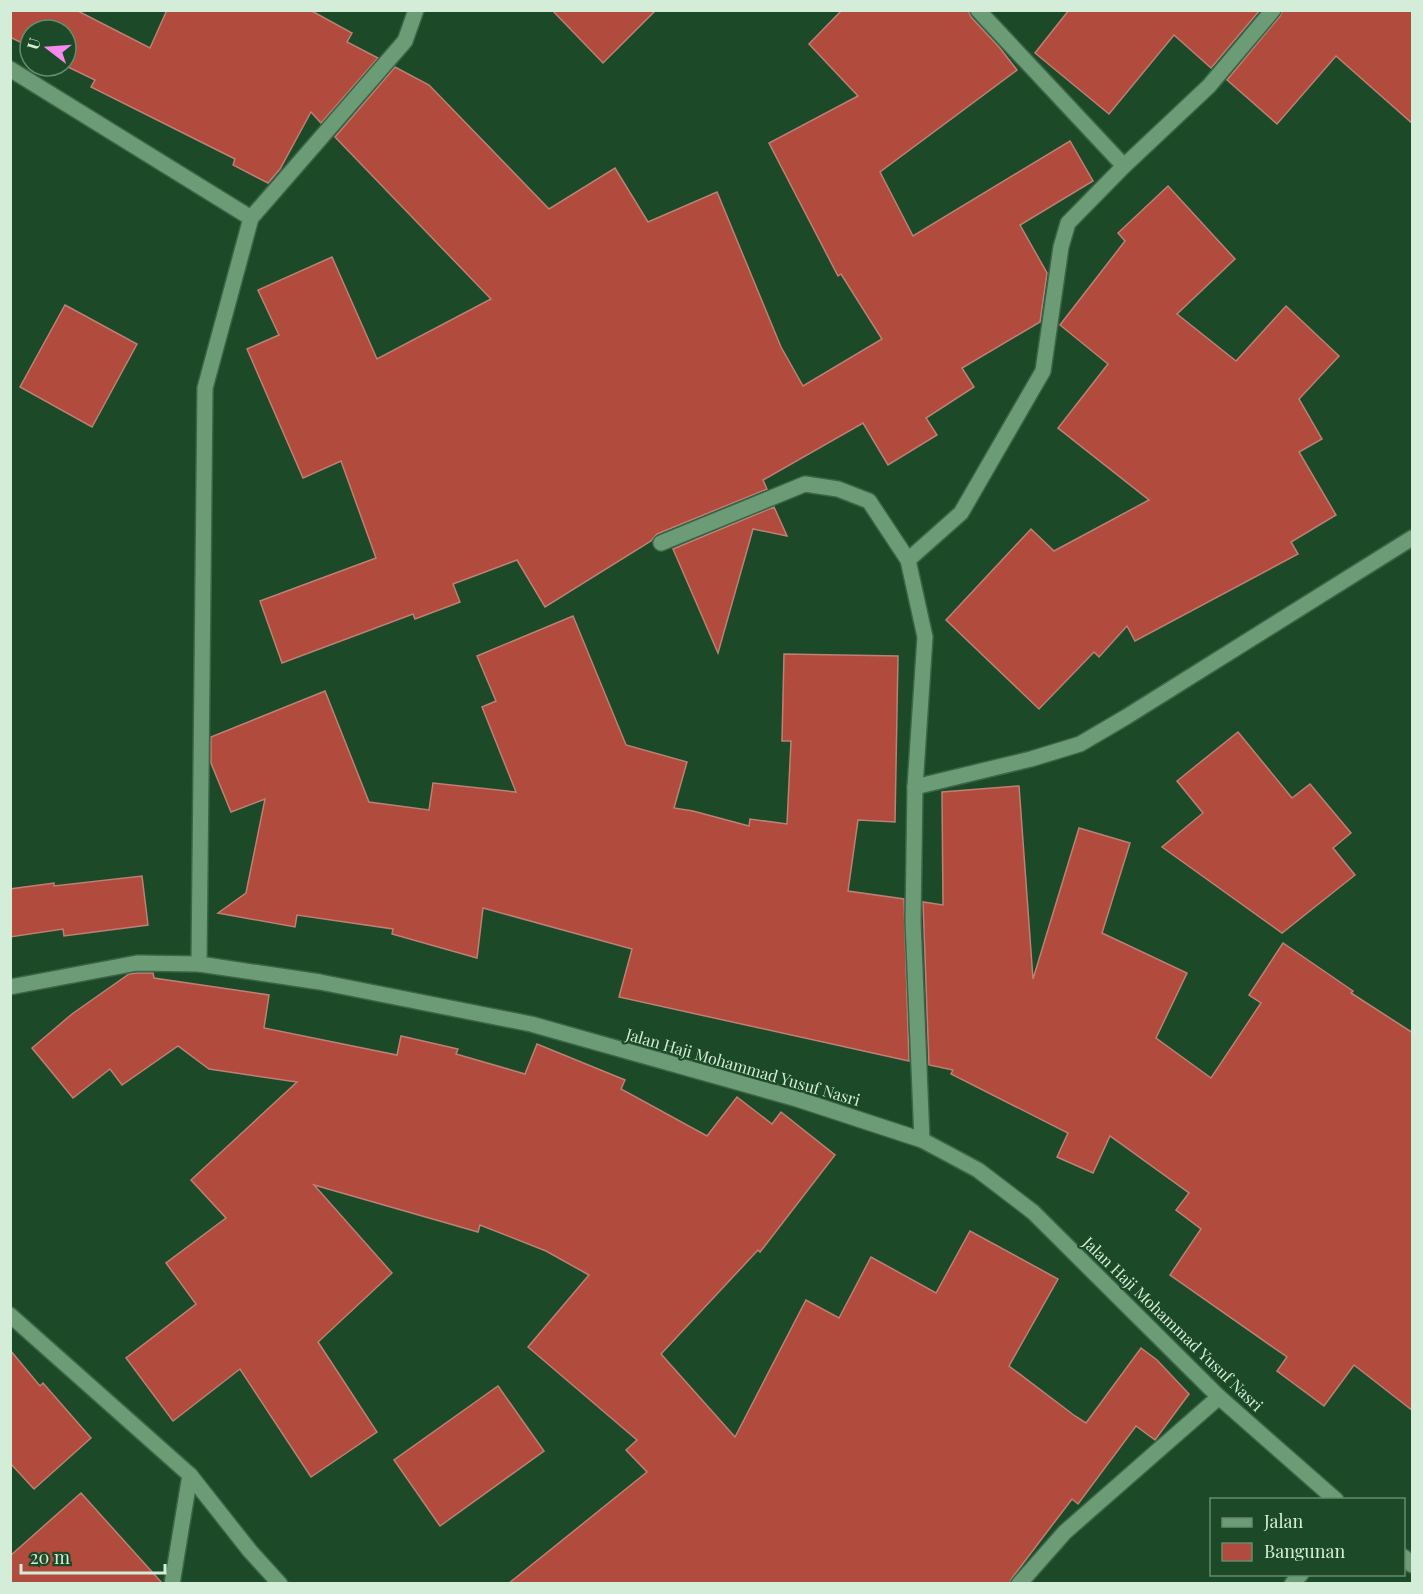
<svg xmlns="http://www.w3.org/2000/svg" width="1423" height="1594" font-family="'Playfair Display',serif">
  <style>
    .building { fill: #b04b3e; stroke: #bd8076; stroke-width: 1.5 }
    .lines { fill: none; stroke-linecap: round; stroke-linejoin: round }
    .minor-casing { stroke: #3b6547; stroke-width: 18 }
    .minor { stroke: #6c9c75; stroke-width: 15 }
    .labels { text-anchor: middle; stroke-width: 4.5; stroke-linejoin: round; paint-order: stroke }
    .street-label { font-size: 16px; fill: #d4edd8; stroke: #1c4a28 }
  </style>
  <rect width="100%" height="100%" fill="#1c4a28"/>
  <g class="building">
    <polygon points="10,10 76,10 150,48 167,10 310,10 352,33 347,42 378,58 321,123 311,112 280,169 268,183 233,165 235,159 91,87 95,80 66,66 66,30 30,30 30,47 10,37"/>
    <polygon points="552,10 656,10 603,63"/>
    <polygon points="842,10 968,10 971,17 999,47 1017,70 880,172 913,236 1070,141 1093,181 1020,225 1047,273 1040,322 962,368 974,387 926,418 937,435 888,465 863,423 763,480 767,489 657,534 651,541 545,607 517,560 453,584 460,602 415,619 413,614 282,663 260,601 376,558 341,461 303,478 247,349 279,335 258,290 332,257 377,359 491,299 335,137 395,67 429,85 549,209 615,168 648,222 717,192 781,347 803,386 882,339 841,274 838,276 769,143 858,96 809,44"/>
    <polygon points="1069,10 1260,10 1211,68 1174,35 1109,114 1035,53"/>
    <polygon points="1283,10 1413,10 1413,124 1336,56 1277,124 1227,80 1280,16"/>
    <polygon points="1168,186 1235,259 1177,314 1236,361 1286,306 1339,356 1299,399 1322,439 1299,452 1336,515 1291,542 1298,554 1135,641 1127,626 1099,657 1094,652 1039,709 946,620 1031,529 1054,551 1149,500 1058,428 1108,364 1060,325 1125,241 1118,233"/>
    <polygon points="65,305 137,344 92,427 20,387"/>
    <polygon points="774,507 787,536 753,529 718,653 673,549"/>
    <polygon points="573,616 626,745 687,762 674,808 693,811 749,826 750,819 787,824 791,741 782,741 784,654 898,656 895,822 858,820 848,891 904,899 909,1061 619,997 632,949 483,908 477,958 392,934 393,929 297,915 295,927 218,913 246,893 265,799 231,812 211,763 211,737 325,691 369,802 429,810 433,783 516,792 482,707 496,701 477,656"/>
    <polygon points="1238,732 1292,798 1310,784 1351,833 1333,848 1355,875 1282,933 1162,847 1203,813 1177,781"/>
    <polygon points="1019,786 1033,979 1079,828 1130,843 1102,933 1187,973 1156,1038 1211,1078 1261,1003 1249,995 1283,943 1353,991 1351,993 1413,1033 1413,1411 1354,1365 1324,1406 1277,1371 1287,1357 1170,1275 1201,1229 1176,1210 1189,1193 1110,1136 1093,1173 1057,1157 1068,1133 951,1074 953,1070 929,1065 923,902 943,905 942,792"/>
    <polygon points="142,876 148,925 64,936 63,929 10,937 10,889 54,883 54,886"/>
    <polygon points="138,973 153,973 154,978 269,995 264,1028 397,1055 401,1036 458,1049 456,1054 525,1074 537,1044 625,1080 621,1089 707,1136 737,1097 772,1124 781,1112 835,1155 760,1252 758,1250 661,1354 735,1437 806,1300 839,1318 871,1257 936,1293 970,1231 1058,1279 1009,1366 1075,1416 1086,1423 1141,1348 1157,1360 1189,1394 1155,1440 1136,1426 1078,1504 1072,1499 1012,1578 1009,1584 508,1584 647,1472 626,1450 637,1440 528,1347 589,1275 546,1251 480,1225 478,1232 314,1185 392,1273 318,1342 377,1432 311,1477 240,1369 173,1421 126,1358 196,1304 166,1263 226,1218 191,1180 297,1082 209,1069 178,1046 122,1085 110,1069 73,1098 32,1048 72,1014 129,974"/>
    <polygon points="10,1350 40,1386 43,1383 91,1438 34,1489 10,1463"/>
    <polygon points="498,1386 544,1451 440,1526 394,1460"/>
    <polygon points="81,1493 162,1583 162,1584 10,1584 10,1556"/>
  </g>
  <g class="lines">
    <defs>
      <g id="minor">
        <polyline points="978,10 1124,166"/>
        <polyline points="10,69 251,218"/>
        <polyline points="661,543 805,484 838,489 869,501 908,560 925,637 915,787 913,921 922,1140"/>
        <polyline points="908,560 961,513 1043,371 1061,247 1068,223 1124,166 1209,86 1273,10"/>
        <polyline points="915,787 1031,759 1080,744 1126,717 1412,538"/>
        <polyline points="199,964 205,388 251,218 405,41 416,10"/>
        <polyline points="10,987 137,963 199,964 320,982 531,1024 797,1099 922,1140 978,1170 1033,1212 1219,1397 1336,1500"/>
        <polyline points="10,1315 190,1475 172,1584"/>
        <polyline points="190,1475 250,1551 280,1584"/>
        <polyline points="1404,1557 1412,1565"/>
        <polyline points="1019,1584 1065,1532 1219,1397"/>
        <polyline points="1292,1584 1301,1574"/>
      </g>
    </defs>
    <use href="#minor" class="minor-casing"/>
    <use href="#minor" class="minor"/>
  </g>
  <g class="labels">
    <g class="street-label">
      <text transform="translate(743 1067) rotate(16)" y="6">Jalan Haji Mohammad Yusuf Nasri</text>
      <text transform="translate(1173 1324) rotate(44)" y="6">Jalan Haji Mohammad Yusuf Nasri</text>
    </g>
  </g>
  <rect width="1423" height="1594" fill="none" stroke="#d4edd8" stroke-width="24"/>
  <rect x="1210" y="1498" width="195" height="78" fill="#1c4a28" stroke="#668b6e" stroke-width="1.5"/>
  <rect x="1222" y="1518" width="30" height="9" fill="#6c9c75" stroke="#668b6e" stroke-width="1.5"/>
  <text x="1264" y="1528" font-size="18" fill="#d4edd8">Jalan</text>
  <rect x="1222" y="1543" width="30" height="18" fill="#b04b3e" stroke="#668b6e" stroke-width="1.5"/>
  <text x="1264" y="1558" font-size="18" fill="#d4edd8">Bangunan</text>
  <g transform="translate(48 48) rotate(287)"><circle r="28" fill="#1c4a28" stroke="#668b6e" stroke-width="1.5"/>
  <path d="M0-4.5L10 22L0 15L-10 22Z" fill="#f589ee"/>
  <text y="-9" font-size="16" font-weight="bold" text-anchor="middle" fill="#d4edd8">U</text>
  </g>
  <path d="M21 1564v9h144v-9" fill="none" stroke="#d4edd8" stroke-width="3"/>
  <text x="30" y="1564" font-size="18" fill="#d4edd8" stroke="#1c4a28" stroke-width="4.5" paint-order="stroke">20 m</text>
</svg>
